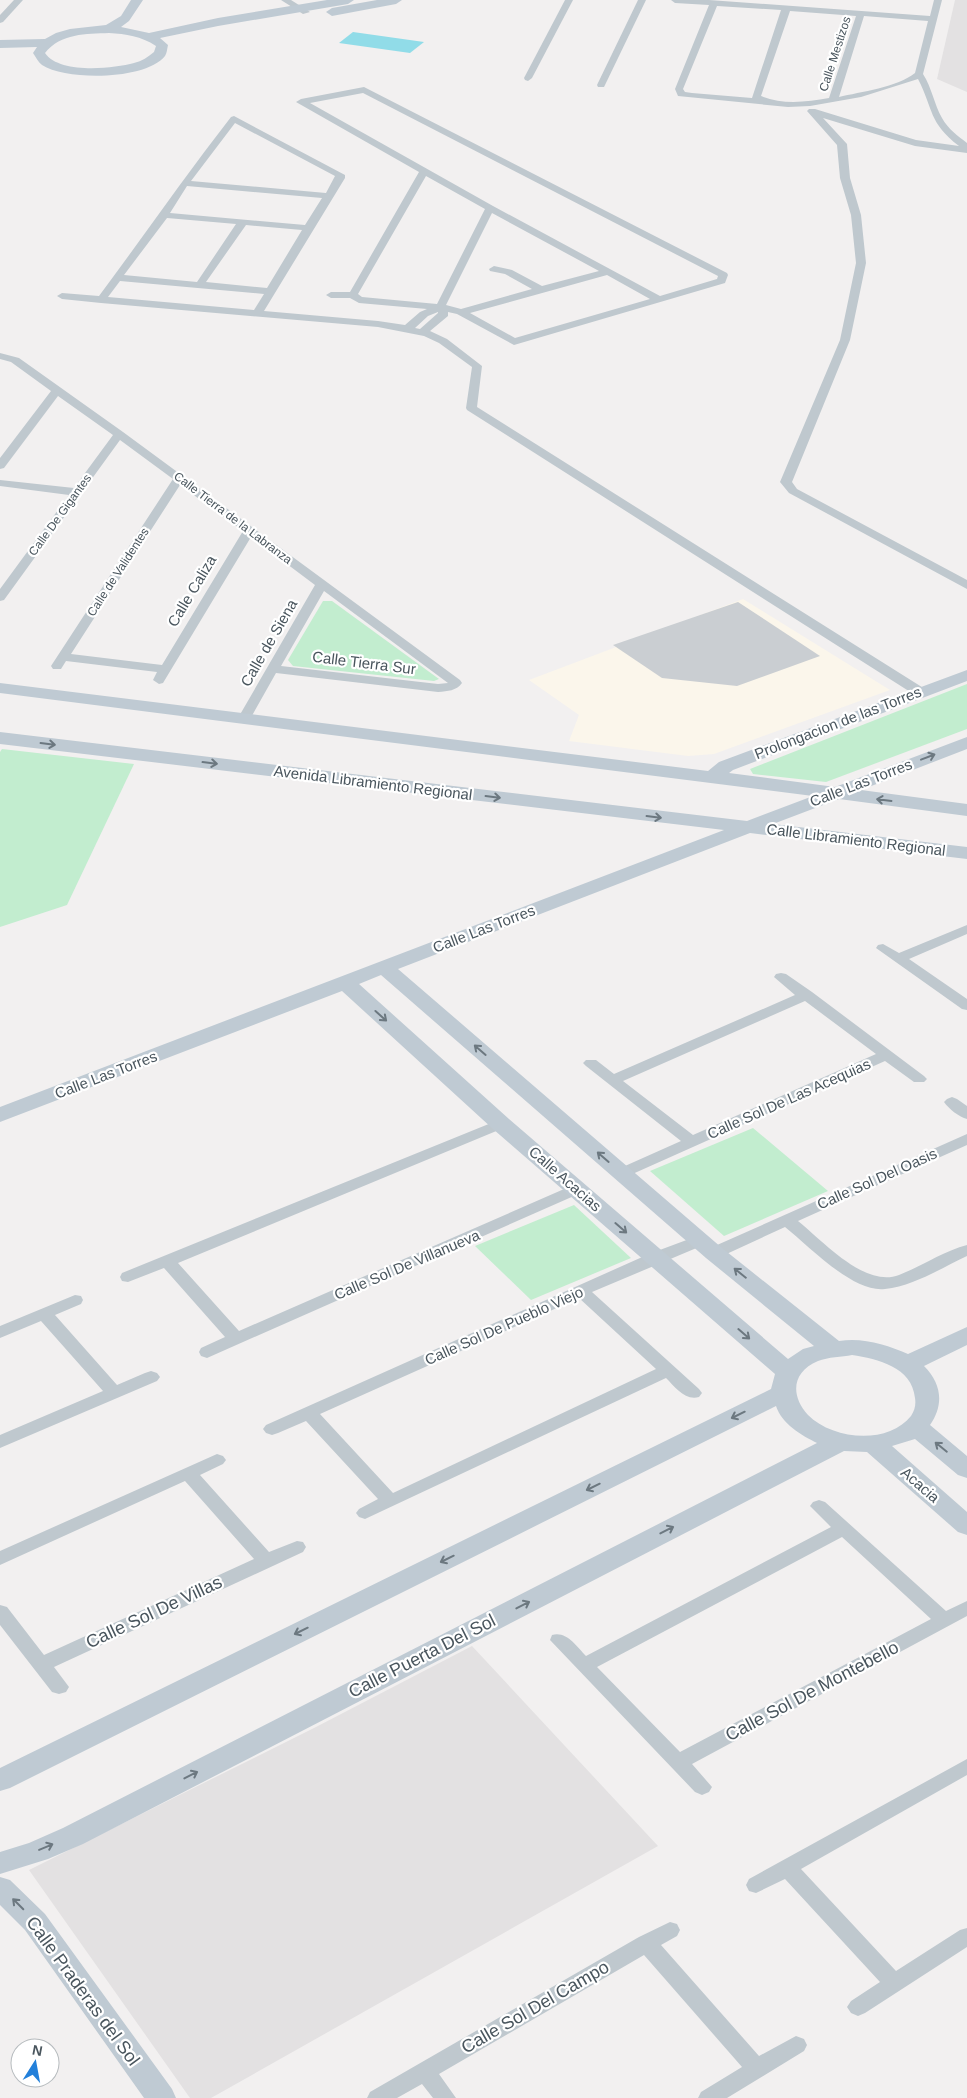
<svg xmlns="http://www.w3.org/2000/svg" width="967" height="2098" font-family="Helvetica,sans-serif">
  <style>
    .commercial { fill: #fbf6eb }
    .education { fill: #e3e1e2 }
    .green { fill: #c2edcf }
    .water { fill: #91dce8 }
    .building { fill: #caced2 }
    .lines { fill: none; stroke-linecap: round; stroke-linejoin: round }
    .street { fill: #bfc8ce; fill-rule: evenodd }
    .secondary { fill: #bfcad3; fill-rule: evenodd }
    .oneway { stroke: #6c7880 }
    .labels { text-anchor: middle; stroke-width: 4.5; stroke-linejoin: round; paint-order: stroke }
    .far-street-label { font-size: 12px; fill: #49555d; stroke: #fff }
    .street-label { font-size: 15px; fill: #49555d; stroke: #fff }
    .near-street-label { font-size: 18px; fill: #49555d; stroke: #fff }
  </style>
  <rect width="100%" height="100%" fill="#f2f0f0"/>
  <polygon class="commercial" points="743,599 890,690 714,754 688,756 569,741 579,715 529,680"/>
  <g class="education">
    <polygon points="955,0 967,0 967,92 937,79"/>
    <polygon points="472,1646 658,1846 211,2098 190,2098 29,1870 316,1727"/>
  </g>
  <g class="green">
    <polygon points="323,601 332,601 439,679 434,681 293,666 288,660"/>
    <polygon points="967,684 967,729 826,782 753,774 750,769"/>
    <polygon points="2,749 134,764 67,905 0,927 0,752"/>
    <polygon points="753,1128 828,1191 724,1236 650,1171"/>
    <polygon points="574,1205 631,1258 531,1300 475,1246"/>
  </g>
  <polygon class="water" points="353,32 424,42 410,53 339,43"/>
  <polygon class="building" points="738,602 820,656 737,686 662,678 613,645"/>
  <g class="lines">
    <g class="street">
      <polygon points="14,0 23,0 3,22 0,23 0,15"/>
      <polygon points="281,0 291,0 310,12 303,14"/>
      <polygon points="565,0 573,0 532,78 528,81 525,80 524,78"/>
      <polygon points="638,0 646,0 605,85 604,87 598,87 597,85"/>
      <path d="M671 0H709L930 16 934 0H942L923 74C932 88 934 104 942 118 948 129 958 136 967 143V153L915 146 823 118 847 144 850 178 861 215 866 263 850 340 792 482 797 489 967 580V589L789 493 780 482 840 340 856 263 851 215 840 178 837 145 807 111 809 109H815L916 140 959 146C928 122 934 110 918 79L861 97 810 106 788 107 678 96 675 89 709 5 675 3ZM717 6 781 10 752 98 692 93 685 92 683 89ZM790 11 856 16 829 98C806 102 783 105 761 96ZM864 16 928 21 915 73C898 87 860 92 839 97Z"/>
      <path d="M364 87 727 273 728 275 725 283 514 345 457 314 448 312V316L430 331 447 339 482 366 477 407 925 689 926 692 925 695H915L467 410 466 408 472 367 439 343 424 336 378 327 101 303 62 299 57 296 62 293 99 296C143 237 185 176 231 117L234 116 345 175V178L264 311 378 321 405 325 420 312 427 309 359 303 350 298H331L326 295 331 292H350L419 172 296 102 301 99ZM363 93 718 276 717 279 660 296 493 206 310 103ZM235 123 335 176 326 193 191 181ZM426 176 485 209 437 304 362 297 358 294ZM187 186 322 198 305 225 170 213ZM492 213 599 271 542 286 512 270 494 266 489 269 490 271 505 274 532 289 461 309 446 305ZM167 218 236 224 197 282 124 275ZM246 225 302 230 267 288 206 282ZM607 275 650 299 515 338 470 313ZM120 281 264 294 254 310 108 297ZM438 312V313L420 329 415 328 428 316Z"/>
      <path d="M0 353 19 358 123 432 460 680 462 683C456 691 448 691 438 692L276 673 249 721H239L238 718 315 585 251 537 163 683 159 684 153 680 157 672 66 661 61 669H53L51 666 173 479 120 440 4 600 0 601V589L69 495 0 486V480L74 488 113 435 58 396 4 468 0 469V458L51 391 11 362 0 359ZM180 485 243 531 162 665 71 654ZM324 591 448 683 438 684 281 666Z"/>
      <polygon points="967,925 967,934 909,959 967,999 967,1010 962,1009 876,948 878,945 883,944 899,953"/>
      <path d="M781 973 786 974 812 992 924 1076 927 1079 924 1082H914L885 1061 628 1176H616L614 1173 616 1170 681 1141 586 1066 583 1063 586 1060H596L614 1074 795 995 774 977 776 974ZM805 1001 876 1054 693 1135 623 1081Z"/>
      <path d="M952 1097 957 1099 967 1106V1119C959 1117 949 1109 944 1102L947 1099Z"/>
      <polygon points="501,1119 506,1121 509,1124 506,1127 178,1263 239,1331 571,1186 583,1186 585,1189 583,1192 207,1358 201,1356 199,1352 201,1348 225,1337 164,1268 128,1282 122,1281 120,1277 122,1273"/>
      <path d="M967 1134V1145L798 1221C824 1242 865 1288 899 1275 922 1266 944 1251 967 1245V1256C941 1268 914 1286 885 1289 853 1293 809 1246 785 1227L720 1257 714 1258 708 1257 706 1253 708 1249Z"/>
      <path d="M700 1235 706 1236 708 1240 706 1244 592 1292 699 1389 702 1393 699 1397C685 1401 675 1387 666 1378L365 1519 359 1517 356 1513 359 1509 378 1499 306 1421 278 1433 272 1435 266 1433 263 1429 266 1425 649 1254ZM579 1298 656 1369 393 1493 320 1414Z"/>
      <polygon points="75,1295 81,1296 83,1300 81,1304 55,1315 117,1385 145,1373 151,1371 157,1373 160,1377 157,1381 0,1448 0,1435 103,1391 41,1321 0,1338 0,1326"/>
      <polygon points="217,1454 223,1456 226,1460 223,1464 200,1475 269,1552 297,1541 303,1542 306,1547 303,1552 54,1667 69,1687 66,1692 59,1694 52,1692 0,1625 0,1605 7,1607 44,1655 254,1559 185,1481 0,1565 0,1551"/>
      <path d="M819 1500 825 1502 946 1611 967 1601V1616L692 1764 712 1787 709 1792 702 1795 695 1792 550 1640 552 1635C567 1631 576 1646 586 1656L831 1527 810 1506 813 1502ZM842 1537 931 1619 680 1752 597 1667Z"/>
      <polygon points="967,1759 967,1775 801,1869 896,1971 960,1930 967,1928 967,1947 865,2013 858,2016 851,2013 847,2007 851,2001 880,1982 785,1879 756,1893 749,1891 746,1885 749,1879"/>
      <polygon points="670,1922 677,1924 680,1930 677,1936 661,1945 759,2056 796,2036 804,2039 807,2045 804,2051 727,2098 698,2098 701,2092 742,2067 644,1955 439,2074 456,2098 433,2098 422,2084 397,2098 367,2098 370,2092 639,1937"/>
    </g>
    <g class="secondary">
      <path d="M131 0H143L129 21 121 27 149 33 218 18 327 0H354L348 4 218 26 160 38 168 45C167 49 167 53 165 56 146 80 67 81 42 65 38 62 36 57 33 53L37 47 0 48V40L45 39 56 33 70 29 106 25 121 16ZM109 33C126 34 141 36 156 46L154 52C148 57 142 61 134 63 112 69 59 74 45 53 61 33 86 34 109 33Z"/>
      <polygon points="377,0 402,0 396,4 332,16 326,12 332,8"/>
      <path d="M967 670V681L733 770 729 773 835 787 967 737V749L861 790 967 804V816L839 799 773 824 967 847V859L750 833 398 969 722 1248 839 1341C863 1337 887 1345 908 1354L967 1327V1345L924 1366C942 1384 944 1405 930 1425L967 1456V1478L958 1475 915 1439 892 1446 967 1512V1535L958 1532 867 1452 844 1451 83 1844 48 1859 0 1874V1852L29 1843 63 1828 817 1443C801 1435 782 1424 776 1406L10 1788 0 1791V1768L771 1389 775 1374 493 1129 342 991 0 1122V1107L724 830 0 744V732L747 821 813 796 0 693V683L708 771 719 762ZM381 975 706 1258 814 1346 803 1349 788 1359 509 1119 359 984ZM852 1355C878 1359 912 1367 915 1398 916 1404 915 1410 911 1416 888 1445 833 1440 808 1415 790 1395 792 1372 818 1361 828 1357 842 1357 852 1355Z"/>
      <polygon points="0,1877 10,1880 45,1914 172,2089 176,2098 144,2098 25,1930 0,1905"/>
    </g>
  </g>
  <defs><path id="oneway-shaft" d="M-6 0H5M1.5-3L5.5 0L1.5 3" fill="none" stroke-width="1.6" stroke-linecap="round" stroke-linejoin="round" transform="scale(1.25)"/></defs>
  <g class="oneway">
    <use href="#oneway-shaft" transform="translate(48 744) rotate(7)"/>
    <use href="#oneway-shaft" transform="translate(928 757) rotate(-21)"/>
    <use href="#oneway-shaft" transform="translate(210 763) rotate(7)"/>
    <use href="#oneway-shaft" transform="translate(493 797) rotate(7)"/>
    <use href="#oneway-shaft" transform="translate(884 800) rotate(-173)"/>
    <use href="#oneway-shaft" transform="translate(654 817) rotate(7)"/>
    <use href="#oneway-shaft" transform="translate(381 1016) rotate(42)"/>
    <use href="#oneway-shaft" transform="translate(480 1050) rotate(-139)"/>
    <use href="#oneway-shaft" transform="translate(603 1157) rotate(-139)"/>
    <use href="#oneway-shaft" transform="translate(621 1228) rotate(41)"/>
    <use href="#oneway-shaft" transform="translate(740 1273) rotate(-141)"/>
    <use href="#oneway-shaft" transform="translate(744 1334) rotate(41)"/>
    <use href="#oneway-shaft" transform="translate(738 1415) rotate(154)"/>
    <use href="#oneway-shaft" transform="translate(941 1447) rotate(-141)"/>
    <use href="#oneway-shaft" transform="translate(593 1487) rotate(154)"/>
    <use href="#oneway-shaft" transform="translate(667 1530) rotate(-27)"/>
    <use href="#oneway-shaft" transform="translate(447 1559) rotate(154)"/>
    <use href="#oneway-shaft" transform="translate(523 1605) rotate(-27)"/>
    <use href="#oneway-shaft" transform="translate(301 1631) rotate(154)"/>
    <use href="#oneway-shaft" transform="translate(191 1775) rotate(-27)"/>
    <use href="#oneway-shaft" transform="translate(46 1847) rotate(-23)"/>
    <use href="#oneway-shaft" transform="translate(18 1904) rotate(-135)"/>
  </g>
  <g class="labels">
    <g class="far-street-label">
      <text transform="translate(835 54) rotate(-72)" y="4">Calle Mestizos</text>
      <text transform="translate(60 515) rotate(-54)" y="4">Calle De Gigantes</text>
      <text transform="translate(233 518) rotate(37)" y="4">Calle Tierra de la Labranza</text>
      <text transform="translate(118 572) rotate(-57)" y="4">Calle de Validentes</text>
    </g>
    <g class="street-label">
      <text transform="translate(192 591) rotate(-59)" y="5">Calle Caliza</text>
      <text transform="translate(269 643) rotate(-60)" y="5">Calle de Siena</text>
      <text transform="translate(364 663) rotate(7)" y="5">Calle Tierra Sur</text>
      <text transform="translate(838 723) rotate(-21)" y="5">Prolongacion de las Torres</text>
      <text transform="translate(373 783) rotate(7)" y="5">Avenida Libramiento Regional</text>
      <text transform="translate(861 783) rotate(-21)" y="5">Calle Las Torres</text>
      <text transform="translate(856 840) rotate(7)" y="5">Calle Libramiento Regional</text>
      <text transform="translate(484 929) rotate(-21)" y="5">Calle Las Torres</text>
      <text transform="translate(106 1075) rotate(-21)" y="5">Calle Las Torres</text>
      <text transform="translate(789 1099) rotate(-24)" y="5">Calle Sol De Las Acequias</text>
      <text transform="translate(565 1179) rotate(41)" y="5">Calle Acacias</text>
      <text transform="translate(877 1179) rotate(-24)" y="5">Calle Sol Del Oasis</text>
      <text transform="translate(407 1265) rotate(-23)" y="5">Calle Sol De Villanueva</text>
      <text transform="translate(504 1326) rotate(-24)" y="5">Calle Sol De Pueblo Viejo</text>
      <text transform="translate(920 1485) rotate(41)" y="5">Acacia</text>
    </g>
    <g class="near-street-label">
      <text transform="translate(154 1612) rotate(-25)" y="6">Calle Sol De Villas</text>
      <text transform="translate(422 1656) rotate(-27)" y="6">Calle Puerta Del Sol</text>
      <text transform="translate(812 1691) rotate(-28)" y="6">Calle Sol De Montebello</text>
      <text transform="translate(83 1991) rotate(54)" y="6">Calle Praderas del Sol</text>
      <text transform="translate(535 2007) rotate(-30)" y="6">Calle Sol Del Campo</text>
    </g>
  </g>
  <g transform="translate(35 2063) rotate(11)"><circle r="24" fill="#ffffff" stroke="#b6bbbe"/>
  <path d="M0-4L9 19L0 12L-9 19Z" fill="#2380da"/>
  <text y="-8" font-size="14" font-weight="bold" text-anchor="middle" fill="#49555d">N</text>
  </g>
</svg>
